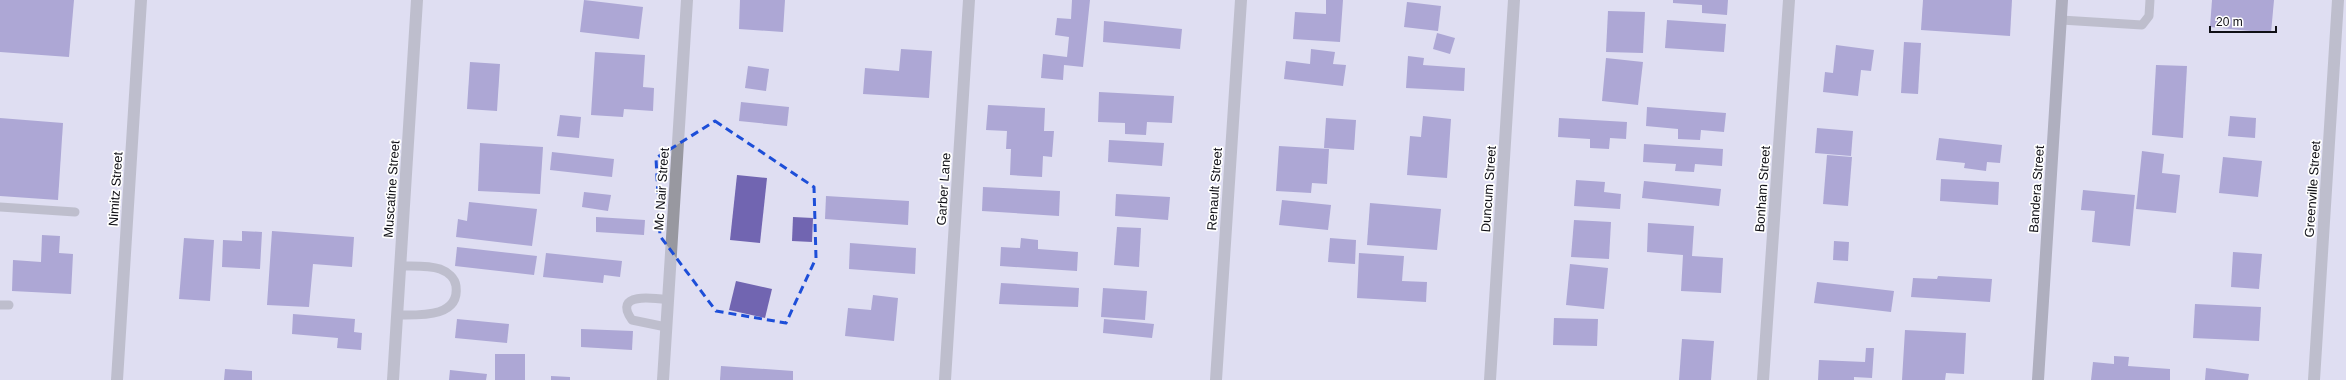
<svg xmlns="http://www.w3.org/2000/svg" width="2346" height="380" font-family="Arial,sans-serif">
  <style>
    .building { fill: #7165b1 }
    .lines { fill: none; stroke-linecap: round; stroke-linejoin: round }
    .lane { stroke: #9898a0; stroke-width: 9 }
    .street { stroke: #9898a0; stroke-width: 12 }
    .secondary { stroke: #767581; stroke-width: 12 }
    .marked { fill: none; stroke: #1d4ed8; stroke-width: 3; stroke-dasharray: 8 5; stroke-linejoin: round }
    .labels { text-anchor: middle; stroke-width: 3.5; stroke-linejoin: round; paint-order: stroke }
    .street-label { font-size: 13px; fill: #0f0f15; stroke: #fff }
  </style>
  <rect width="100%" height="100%" fill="#dfdef2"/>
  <g class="building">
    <polygon points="0,0 74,0 69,57 0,52"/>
    <polygon points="584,0 643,7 639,39 580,32"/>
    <polygon points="740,0 785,0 783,32 739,29"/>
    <polygon points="1072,0 1090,0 1083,67 1064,65 1063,80 1041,78 1043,54 1067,57 1069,37 1055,35 1057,18 1071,19"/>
    <polygon points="1326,0 1343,0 1340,42 1293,39 1295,12 1326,14"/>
    <polygon points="1673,0 1728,0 1727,15 1702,13 1702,5 1673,3"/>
    <polygon points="1923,0 2012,0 2010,36 1921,30"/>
    <polygon points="2212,0 2274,0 2271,33 2210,27"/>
    <polygon points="1407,2 1441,6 1438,31 1404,27"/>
    <polygon points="1608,11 1645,12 1643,53 1606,52"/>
    <polygon points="1667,20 1726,24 1724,52 1665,48"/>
    <polygon points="1104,21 1182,29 1180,49 1103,42"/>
    <polygon points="1437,33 1455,38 1450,54 1433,49"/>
    <polygon points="1904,42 1921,43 1918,94 1901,93"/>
    <polygon points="1836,45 1874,50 1871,71 1861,70 1858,96 1823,92 1825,72 1833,73"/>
    <polygon points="901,49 932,51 929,98 863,94 865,68 899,71"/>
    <polygon points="1311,49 1335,52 1333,64 1346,65 1343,86 1284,79 1286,61 1310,64"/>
    <polygon points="595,52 645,55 643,87 654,88 653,111 624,109 623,117 591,115"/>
    <polygon points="1408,56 1424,58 1423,65 1465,68 1464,91 1406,88"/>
    <polygon points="1606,58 1643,62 1638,105 1602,101"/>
    <polygon points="470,62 500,64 497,111 467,109"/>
    <polygon points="2156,65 2187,66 2183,138 2152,135"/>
    <polygon points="748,66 769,69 766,91 745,88"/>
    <polygon points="1099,92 1174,96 1172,123 1147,122 1146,135 1125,134 1125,123 1098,122"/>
    <polygon points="741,102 789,107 787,126 739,121"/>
    <polygon points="988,105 1045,108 1044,131 1054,131 1052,157 1043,156 1042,177 1010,175 1011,149 1006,149 1007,131 986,130"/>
    <polygon points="1647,107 1726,113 1724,132 1701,130 1700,140 1678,139 1678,129 1646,126"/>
    <polygon points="560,115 581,117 579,138 557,136"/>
    <polygon points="1423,116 1451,119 1447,178 1407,175 1410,136 1421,137"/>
    <polygon points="2230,116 2256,118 2255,138 2228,136"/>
    <polygon points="0,118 63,123 58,200 0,196"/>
    <polygon points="1326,118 1356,120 1354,150 1324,148"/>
    <polygon points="1559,118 1627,122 1626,139 1610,138 1609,149 1590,148 1590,139 1558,137"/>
    <polygon points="1817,128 1853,131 1851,156 1815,153"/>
    <polygon points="1939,138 2002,145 2000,163 1987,162 1986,171 1964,168 1965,163 1936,160"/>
    <polygon points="1109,140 1164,143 1162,166 1108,162"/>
    <polygon points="480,143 543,147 540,194 478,191"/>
    <polygon points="1644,144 1723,149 1722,166 1695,164 1694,172 1675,171 1676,164 1643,162"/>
    <polygon points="1279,146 1329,149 1327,184 1312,183 1311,193 1276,191"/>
    <polygon points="2142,151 2164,154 2162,173 2180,175 2176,213 2136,209"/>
    <polygon points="552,152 614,159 612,177 550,170"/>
    <polygon points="1827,155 1852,157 1848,206 1823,204"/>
    <polygon points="2223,157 2262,161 2258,197 2219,193"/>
    <polygon points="737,175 767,178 760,243 730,240"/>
    <polygon points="1941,179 1999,182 1998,205 1940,201"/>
    <polygon points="1576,180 1605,182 1604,192 1621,194 1620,209 1574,206"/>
    <polygon points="1644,181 1721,189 1719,206 1642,198"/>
    <polygon points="983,187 1060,191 1059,216 982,211"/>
    <polygon points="2083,190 2135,195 2130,246 2092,242 2095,211 2081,210"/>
    <polygon points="584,192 611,195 608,211 582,207"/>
    <polygon points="1116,194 1170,197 1168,220 1115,216"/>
    <polygon points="826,196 909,201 908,225 825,219"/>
    <polygon points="1282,200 1331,205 1328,230 1279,225"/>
    <polygon points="469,202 537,209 532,246 456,237 458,219 467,221"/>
    <polygon points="1370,203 1441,209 1437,250 1367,245"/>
    <polygon points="596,217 645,220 644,235 596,232"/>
    <polygon points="793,217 813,218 812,242 792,241"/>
    <polygon points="1574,220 1611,222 1609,259 1571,257"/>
    <polygon points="1648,223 1694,226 1692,256 1723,258 1721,293 1681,291 1683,255 1647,252"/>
    <polygon points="1117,227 1141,228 1139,267 1114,265"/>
    <polygon points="242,231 262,232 260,269 222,267 223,240 242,241"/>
    <polygon points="272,231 354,237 352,267 313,264 309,307 267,305"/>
    <polygon points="42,235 60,236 59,253 73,254 71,294 12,291 13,260 41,262"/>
    <polygon points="184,238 214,240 210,301 179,299"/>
    <polygon points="1021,238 1038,240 1038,249 1078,252 1077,271 1000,266 1001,247 1020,248"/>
    <polygon points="1330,238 1356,240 1355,264 1328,262"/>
    <polygon points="1834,241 1849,242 1848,261 1833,260"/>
    <polygon points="850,243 916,248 915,274 849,269"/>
    <polygon points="457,247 537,256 534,275 455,266"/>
    <polygon points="2233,252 2262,254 2259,289 2231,287"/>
    <polygon points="546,253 622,261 620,277 604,275 603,283 543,277"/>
    <polygon points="1359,253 1404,256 1402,281 1427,282 1426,302 1357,298"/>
    <polygon points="1570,264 1608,268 1604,309 1566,305"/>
    <polygon points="1938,276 1992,279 1990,302 1911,297 1913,278 1937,279"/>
    <polygon points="736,281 772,289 765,318 729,310"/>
    <polygon points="1817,282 1894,291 1891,312 1814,303"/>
    <polygon points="1001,283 1079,288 1078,307 999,304"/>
    <polygon points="1103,288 1147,291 1145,320 1101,317"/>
    <polygon points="873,295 898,298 894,341 845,336 848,308 871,310"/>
    <polygon points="2195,304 2261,307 2259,341 2193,338"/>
    <polygon points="293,314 355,319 354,332 362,333 361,350 337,348 338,338 292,334"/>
    <polygon points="1554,318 1598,319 1597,346 1553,345"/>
    <polygon points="457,319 509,324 507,343 455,338"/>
    <polygon points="1104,319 1154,324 1152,338 1103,333"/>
    <polygon points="581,329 633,331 632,350 581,347"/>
    <polygon points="1905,330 1966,333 1964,374 1946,373 1945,380 1902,380"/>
    <polygon points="1682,339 1714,341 1711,380 1679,380"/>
    <polygon points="1866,348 1874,348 1872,378 1854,377 1854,380 1818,380 1819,360 1865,362"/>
    <rect x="495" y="354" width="30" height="26"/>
    <polygon points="2114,356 2129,357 2128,366 2170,369 2170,380 2091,380 2093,362 2114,364"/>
    <polygon points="721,366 793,371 793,380 720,380"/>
    <polygon points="2206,368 2249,374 2248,380 2205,380"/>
    <polygon points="225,369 252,371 252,380 224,380"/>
    <polygon points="450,370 487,374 486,380 449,380"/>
    <polygon points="551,376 570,377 570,380 551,380"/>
  </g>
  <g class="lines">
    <g class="lane">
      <polyline points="2061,20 2142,25 2149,16 2150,0"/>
      <polyline points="0,207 75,212"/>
      <polyline points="0,305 9,305"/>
      <path d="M397 315C419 315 460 318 456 286 455 278 448 272 440 269 429 265 413 266 400 266"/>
      <path d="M666 327 632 320C612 292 654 298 668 300"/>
    </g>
    <g class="street">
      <polyline points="117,380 141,0"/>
      <polyline points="393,380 417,0"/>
      <polyline points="663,380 687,0"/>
      <polyline points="945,380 969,0"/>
      <polyline points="1216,380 1241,0"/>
      <polyline points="1490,380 1514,0"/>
      <polyline points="1763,380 1789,0"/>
      <polyline points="2314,380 2338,0"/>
    </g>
    <polyline class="secondary" points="2038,380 2062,0"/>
  </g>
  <path d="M0 0H2346V380H0ZM715 121 814 187 816 258 786 323 716 311 660 236 656 158Z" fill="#dfdef2" fill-opacity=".55" fill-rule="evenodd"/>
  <path class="marked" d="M715 121 814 187 816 258 786 323 716 311 660 236 656 158Z"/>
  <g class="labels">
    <g class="street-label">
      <text transform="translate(115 189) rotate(-86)" y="5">Nimitz Street</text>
      <text transform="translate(391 189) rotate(-86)" y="5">Muscatine Street</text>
      <text transform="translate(661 189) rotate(-86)" y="5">Mc Nair Street</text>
      <text transform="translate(943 189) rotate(-86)" y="5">Garber Lane</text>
      <text transform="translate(1214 189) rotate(-86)" y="5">Renault Street</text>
      <text transform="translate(1488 189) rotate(-86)" y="5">Duncum Street</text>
      <text transform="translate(1762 189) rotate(-86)" y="5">Bonham Street</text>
      <text transform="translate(2036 189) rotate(-86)" y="5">Bandera Street</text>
      <text transform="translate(2312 189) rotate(-86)" y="5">Greenville Street</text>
    </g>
  </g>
  <path d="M2210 26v6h66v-6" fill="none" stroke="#0f0f15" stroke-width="2"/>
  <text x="2216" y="26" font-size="12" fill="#0f0f15" stroke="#ffffff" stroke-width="3" paint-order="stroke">20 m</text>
</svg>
